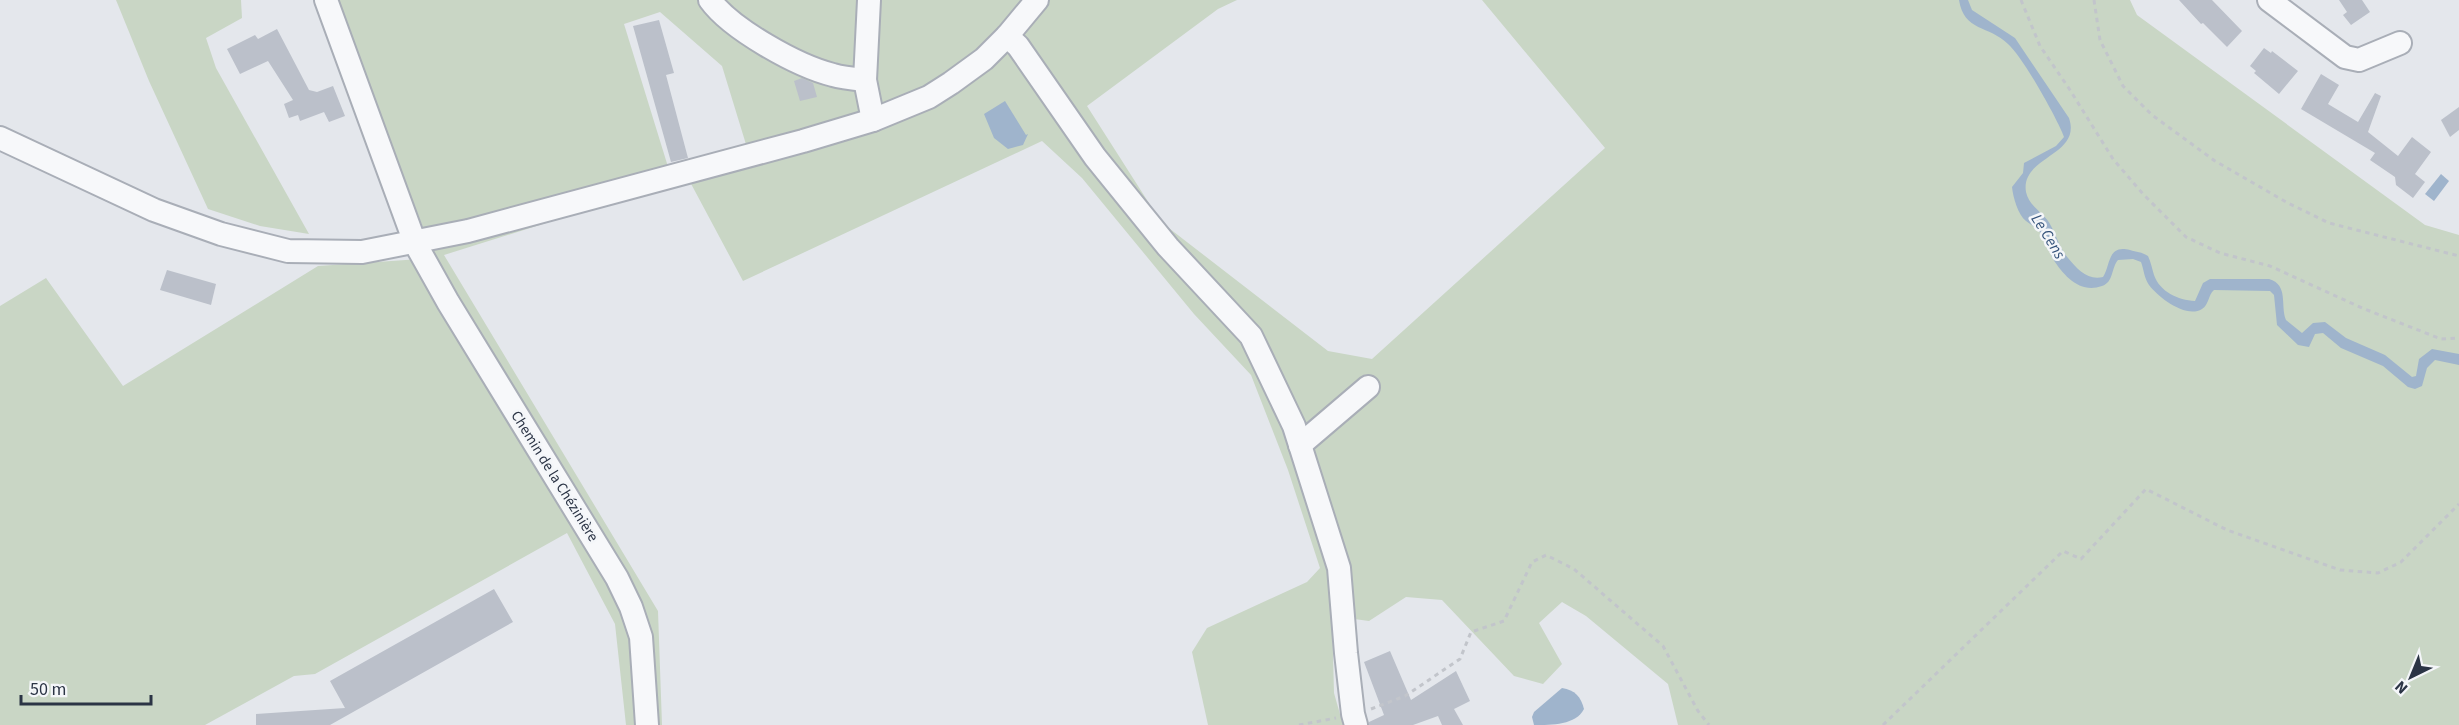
<svg xmlns="http://www.w3.org/2000/svg" width="2459" height="725" font-family="'Source Sans 3',sans-serif">
  <style>
    .green { fill: #c9d6c5 }
    .water { fill: #9fb4cc }
    .building { fill: #bbc0ca }
    .lines { fill: none; stroke-linecap: round; stroke-linejoin: round }
    .minor-casing { stroke: #a9aeb7; stroke-width: 26 }
    .path { stroke: #c2c5cb; stroke-width: 3; stroke-dasharray: 4.5 4.5; stroke-linecap: butt }
    .minor { stroke: #f7f8fa; stroke-width: 22 }
    .labels { text-anchor: middle; stroke-width: 5; stroke-linejoin: round; paint-order: stroke }
    .street-label { font-size: 15px; fill: #2b3445; stroke: #f4f6f9 }
    .water-label { font-size: 16px; font-style: italic; fill: #34527a; stroke: #f4f6f9 }
  </style>
  <rect width="100%" height="100%" fill="#e4e7ec"/>
  <g class="green">
    <polygon points="116,0 241,0 242,18 206,38 216,68 309,234 260,226 208,209 149,81"/>
    <polygon points="333,0 1237,0 1218,9 1087,106 1161,222 1328,351 1372,359 1605,148 1482,0 2130,0 2137,15 2425,225 2459,235 2459,725 1678,725 1668,684 1586,616 1562,602 1539,623 1562,664 1543,684 1514,676 1442,600 1406,597 1369,621 1332,616 1334,693 1343,725 1208,725 1192,652 1207,628 1307,582 1320,568 1288,470 1251,375 1194,314 1082,178 1042,141 743,281 689,180 752,164 722,66 660,12 624,24 673,183 444,255 658,611 662,725 626,725 615,624 567,533 315,674 294,676 205,725 0,725 0,306 46,278 123,386 318,266 435,258"/>
  </g>
  <g class="water">
    <path d="M1959 0H1968L1972 10 2015 38 2069 118C2082 156 2020 156 2026 192 2029 207 2045 213 2051 226 2057 237 2060 249 2068 258 2077 269 2088 281 2103 277 2111 265 2107 244 2130 250 2136 252 2142 252 2148 256 2151 262 2152 269 2154 275 2160 292 2178 300 2195 301L2203 283 2210 279H2269C2289 285 2280 305 2286 320L2302 333 2313 323 2325 322 2346 338 2385 355 2412 377 2416 376 2419 359 2432 349 2459 354V365L2435 360 2427 368 2422 386 2415 389 2408 387 2383 366 2341 348 2323 333 2315 334 2309 347 2298 345 2277 325 2274 295 2270 291 2214 290C2208 295 2209 305 2202 309 2186 319 2158 297 2149 285 2144 278 2144 270 2141 262L2133 259 2118 260C2111 268 2114 282 2102 286 2080 294 2064 276 2053 259 2049 252 2048 243 2044 237 2039 230 2033 226 2026 221 2018 215 2013 197 2012 187L2023 173 2024 163 2056 146 2064 137 2062 132C2054 113 2022 56 2008 44 1989 25 1964 32 1959 0Z"/>
    <polygon points="1005,101 1026,135 1028,134 1023,145 1008,149 994,138 984,114"/>
    <polygon points="2441,174 2449,181 2434,201 2425,194"/>
    <path d="M1562 688C1575 690 1581 697 1584 709 1576 725 1552 725 1534 725L1532 717 1534 712Z"/>
  </g>
  <g class="building">
    <polygon points="2179,0 2212,0 2242,31 2227,47 2203,23 2201,24"/>
    <polygon points="2339,0 2362,0 2370,12 2351,25 2343,15 2347,12"/>
    <polygon points="659,20 674,73 666,75 688,158 671,162 633,26"/>
    <polygon points="277,29 309,90 317,92 333,86 345,116 329,122 324,112 300,121 298,115 289,118 284,104 293,100 268,61 240,74 227,49 255,35 258,39"/>
    <polygon points="2264,48 2271,53 2272,51 2298,71 2279,94 2254,73 2256,71 2250,66"/>
    <polygon points="2321,74 2339,85 2328,104 2358,122 2375,93 2381,96 2368,132 2398,156 2412,137 2431,152 2415,174 2425,182 2413,198 2396,185 2395,177 2370,160 2375,153 2301,109"/>
    <polygon points="802,78 813,83 817,97 800,101 794,81"/>
    <polygon points="2459,107 2459,130 2450,137 2441,120"/>
    <polygon points="167,270 216,284 211,305 160,290"/>
    <polygon points="494,589 513,622 330,725 256,725 256,714 345,708 330,681"/>
    <polygon points="1390,651 1411,700 1456,671 1470,701 1454,709 1463,725 1442,725 1438,716 1413,725 1369,725 1369,722 1384,715 1364,662"/>
  </g>
  <g class="lines">
    <defs>
      <g id="minor">
        <polyline points="326,0 415,243 448,302 617,578 631,607 641,637 647,725"/>
        <path d="M710 0C731 29 797 66 833 75 843 78 855 79 865 80"/>
        <polyline points="869,0 865,80 873,120"/>
        <polyline points="2269,0 2345,57 2359,60 2400,43"/>
        <polyline points="1007,36 1018,46 1095,157 1168,247 1251,336 1294,426 1339,568 1346,653 1353,714 1356,725"/>
        <polyline points="0,138 154,210 221,234 288,251 362,252 468,231 803,141 873,120 929,97 951,83 984,59 1007,36 1037,0"/>
        <polyline points="1300,445 1368,387"/>
      </g>
    </defs>
    <use href="#minor" class="minor-casing"/>
    <g class="path">
      <polyline points="2021,0 2040,46 2070,90 2113,159 2143,194 2186,237 2220,253 2270,266 2362,308 2441,339 2459,338"/>
      <polyline points="2094,0 2100,40 2123,86 2152,115 2215,161 2286,202 2329,223 2459,256"/>
      <polyline points="1371,709 1405,696 1460,659 1471,632 1504,621 1532,562 1546,555 1574,569 1663,646 1698,711 1709,725"/>
      <polyline points="1299,725 1336,718"/>
      <polyline points="1883,725 2063,551 2081,559 2146,489 2227,530 2340,570 2378,573 2401,562 2459,504"/>
    </g>
    <use href="#minor" class="minor"/>
  </g>
  <g class="labels">
    <g class="street-label">
      <text transform="translate(555 476) rotate(58)" y="5">Chemin de la Chézinière</text>
    </g>
    <g class="water-label">
      <text transform="translate(2049 236) rotate(58)" y="6">Le Cens</text>
    </g>
  </g>
  <g transform="translate(2411 677) rotate(223)" stroke="#f4f6f9" stroke-width="4.5" paint-order="stroke">
  <path d="M0-4.5L10 22L0 15L-10 22Z" fill="#2b3445"/>
  <text y="-9" font-size="16" font-weight="bold" text-anchor="middle" fill="#2b3445">N</text>
  </g>
  <path d="M21 695v9h130v-9" fill="none" stroke="#2b3445" stroke-width="3"/>
  <text x="30" y="695" font-size="18" fill="#2b3445" stroke="#f4f6f9" stroke-width="4.5" paint-order="stroke">50 m</text>
</svg>
